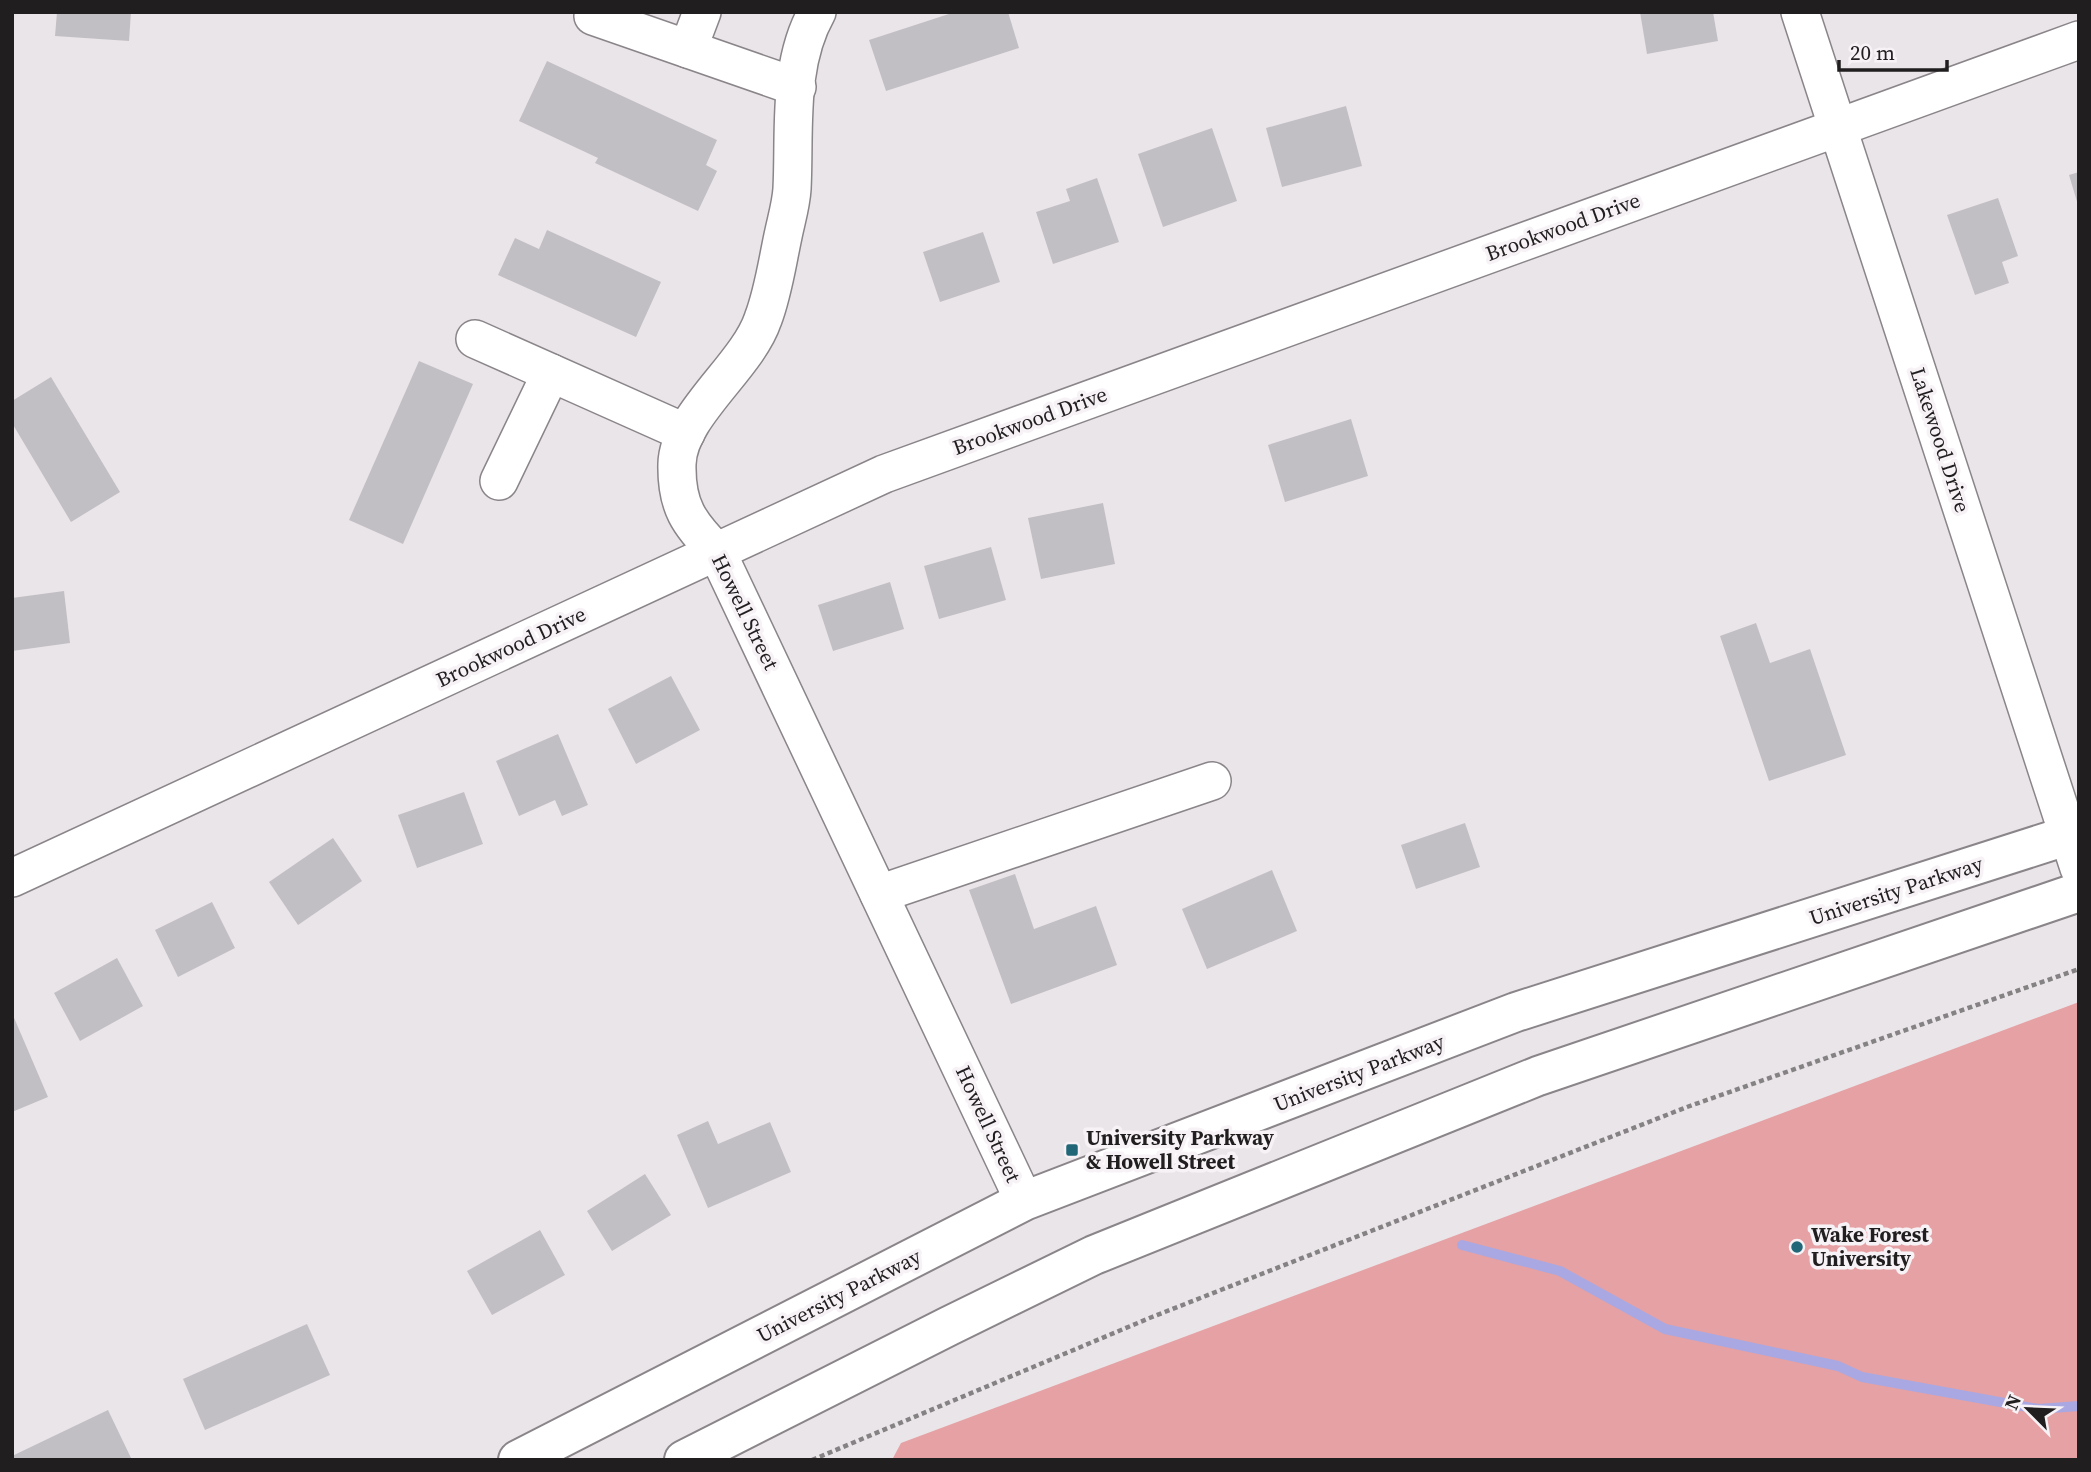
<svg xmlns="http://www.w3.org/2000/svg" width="2091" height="1472" font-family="'Source Serif 4',serif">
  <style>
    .green { fill: #e5a1a3 }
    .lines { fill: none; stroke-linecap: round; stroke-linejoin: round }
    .stream { stroke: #aaa8e3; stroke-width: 10 }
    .building { fill: #c2bfc4 }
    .minor-casing { stroke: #8a8589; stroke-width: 40 }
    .major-casing { stroke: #8a8589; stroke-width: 42 }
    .path { stroke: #858284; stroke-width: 4.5; stroke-dasharray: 5 3.5; stroke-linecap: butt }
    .minor { stroke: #fff; stroke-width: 37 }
    .major { stroke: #fff; stroke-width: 38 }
    .poi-dot { fill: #226777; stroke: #f7f2f6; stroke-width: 2.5 }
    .labels { text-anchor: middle; stroke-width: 7; stroke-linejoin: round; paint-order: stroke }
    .street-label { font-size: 21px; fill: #201e1f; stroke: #f7f2f6 }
    .poi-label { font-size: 21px; font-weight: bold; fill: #201e1f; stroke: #f7f2f6; text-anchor: start }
  </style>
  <rect width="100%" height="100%" fill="#eae5e9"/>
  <polygon class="green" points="2079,1002 2079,1460 892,1460 901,1443"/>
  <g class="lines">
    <polyline class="stream" points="1462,1245 1560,1271 1665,1329 1838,1366 1862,1377 2038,1409 2079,1406"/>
  </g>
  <g class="building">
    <polygon points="57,12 131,12 129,41 55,36"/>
    <polygon points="955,12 1008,12 1019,48 886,91 869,40"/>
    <polygon points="1640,12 1713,12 1718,41 1647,54"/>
    <polygon points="547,61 717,140 706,165 717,171 698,211 595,163 598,158 519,121"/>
    <polygon points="1346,106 1362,166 1282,187 1266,128"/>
    <polygon points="1212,128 1237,201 1163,227 1138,154"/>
    <polygon points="2079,172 2079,205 2078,205 2069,175"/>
    <polygon points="1097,178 1119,242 1053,264 1036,212 1070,201 1066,189"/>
    <polygon points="1998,198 2018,256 2002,262 2009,283 1975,295 1947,215"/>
    <polygon points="547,230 661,282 636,337 498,275 515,238 539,249"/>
    <polygon points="983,232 1000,282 940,302 923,252"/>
    <polygon points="419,361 473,384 403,544 349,520"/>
    <polygon points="51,377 120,492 71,522 12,423 12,401"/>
    <polygon points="1351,419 1368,476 1285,502 1268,445"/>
    <polygon points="1103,503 1115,564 1041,579 1028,518"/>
    <polygon points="991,547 1006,600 939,619 924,566"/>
    <polygon points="890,582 904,629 833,651 818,605"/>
    <polygon points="64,591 70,643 12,651 12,598"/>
    <polygon points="1756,623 1770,663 1810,649 1846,755 1769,781 1720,636"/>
    <polygon points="671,676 700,730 636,764 608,709"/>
    <polygon points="558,734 588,805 562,816 555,800 519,816 496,761"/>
    <polygon points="464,792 483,844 417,868 398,815"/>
    <polygon points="1465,823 1480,867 1416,889 1401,845"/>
    <polygon points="333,838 362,881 298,925 269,882"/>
    <polygon points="1272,870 1297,931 1207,969 1182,909"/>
    <polygon points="1015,874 1034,929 1096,906 1117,965 1011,1004 969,890"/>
    <polygon points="212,902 235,948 178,977 155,930"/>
    <polygon points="117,958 143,1006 80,1041 54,993"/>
    <polygon points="12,1013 48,1097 12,1112"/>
    <polygon points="708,1121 718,1144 770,1122 791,1172 708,1208 677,1135"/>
    <polygon points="645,1174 671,1215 612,1251 587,1211"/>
    <polygon points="540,1230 565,1275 492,1315 467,1271"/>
    <polygon points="307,1324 330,1375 205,1430 183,1379"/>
    <polygon points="108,1410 132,1460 12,1460 12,1456"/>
  </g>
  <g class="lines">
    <defs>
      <g id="minor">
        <path d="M817 12C787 65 795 131 792 189 791 205 786 221 783 236 777 264 773 293 763 319 747 367 678 415 677 464 676 506 689 524 717 552L1024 1201"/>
        <polyline points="1800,12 2079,868"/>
        <polyline points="593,16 797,87"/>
        <polyline points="688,49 702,12"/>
        <polyline points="475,339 686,433"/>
        <polyline points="499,481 551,373"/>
        <polyline points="12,878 884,474 2079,40"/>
        <polyline points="879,894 1212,781"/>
      </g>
      <g id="major">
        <polyline points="518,1460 1024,1201 1516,1012 2079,832"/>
        <polyline points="684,1460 949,1326 1094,1255 1538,1076 2079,892"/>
      </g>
    </defs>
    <use href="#minor" class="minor-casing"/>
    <use href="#major" class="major-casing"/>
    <polyline class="path" points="812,1460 1152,1317 1687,1107 2079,969"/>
    <use href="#minor" class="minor"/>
    <use href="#major" class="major"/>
  </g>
  <g class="poi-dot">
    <rect x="1065" y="1143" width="14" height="14" rx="3.5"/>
    <circle cx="1797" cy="1247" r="7"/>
  </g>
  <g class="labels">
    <g class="street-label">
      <text transform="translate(1563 227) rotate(-20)" y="7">Brookwood Drive</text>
      <text transform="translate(1030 421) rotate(-20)" y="7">Brookwood Drive</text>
      <text transform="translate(1940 440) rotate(72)" y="7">Lakewood Drive</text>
      <text transform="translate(745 612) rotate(64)" y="7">Howell Street</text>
      <text transform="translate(511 647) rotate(-25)" y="7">Brookwood Drive</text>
      <text transform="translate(1896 891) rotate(-18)" y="7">University Parkway</text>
      <text transform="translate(1359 1073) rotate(-21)" y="7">University Parkway</text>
      <text transform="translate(988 1124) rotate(65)" y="7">Howell Street</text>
      <text transform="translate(839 1296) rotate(-27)" y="7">University Parkway</text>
    </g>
    <g class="poi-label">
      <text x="1086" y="1145">University Parkway<tspan x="1086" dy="24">&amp; Howell Street</tspan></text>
      <text x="1811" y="1242">Wake Forest<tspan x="1811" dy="24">University</tspan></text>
    </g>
  </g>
  <rect width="2091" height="1472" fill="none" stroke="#201e1f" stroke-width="28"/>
  <g transform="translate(2028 1409) rotate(294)" stroke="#f7f2f6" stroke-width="5" paint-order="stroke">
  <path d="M0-5L12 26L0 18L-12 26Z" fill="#201e1f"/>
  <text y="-10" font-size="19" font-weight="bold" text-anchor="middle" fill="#201e1f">N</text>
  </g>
  <path d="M1839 60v10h108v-10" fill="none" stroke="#201e1f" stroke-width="3.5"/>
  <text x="1850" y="60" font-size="21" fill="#201e1f" stroke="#f7f2f6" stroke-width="5" paint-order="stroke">20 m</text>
</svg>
